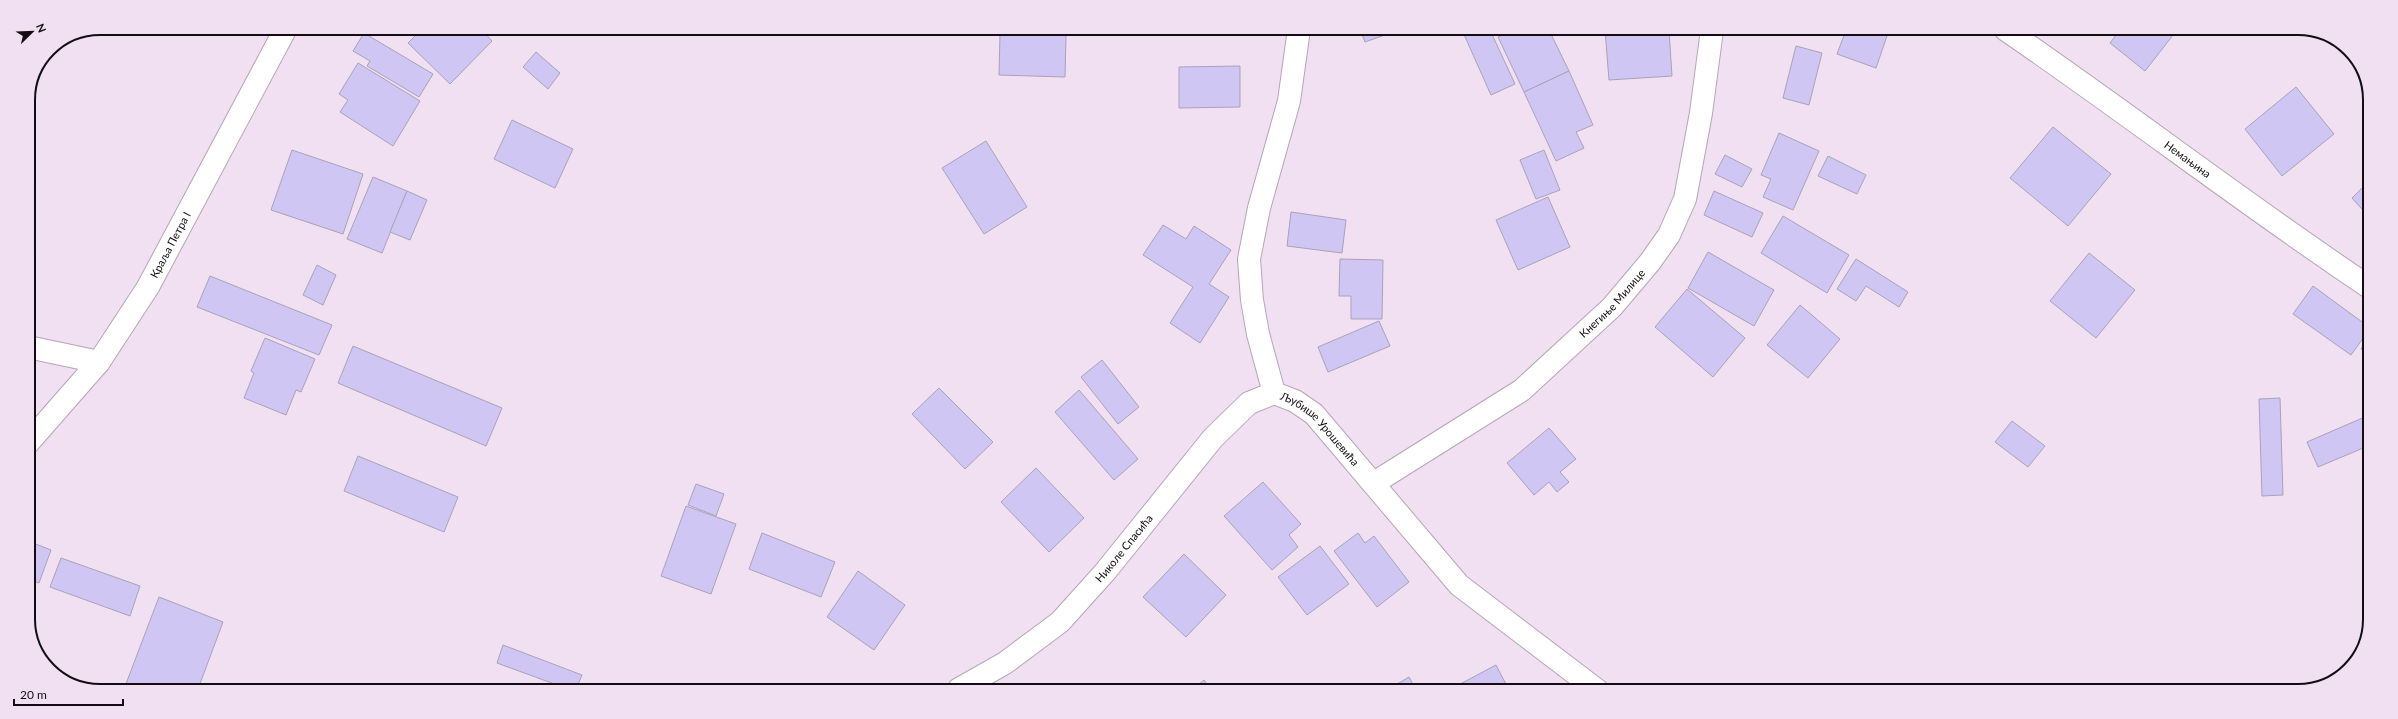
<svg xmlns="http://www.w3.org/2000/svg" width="2398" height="719" font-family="Lato,sans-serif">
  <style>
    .building { fill: #d0c6f4; stroke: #a7a3b9 }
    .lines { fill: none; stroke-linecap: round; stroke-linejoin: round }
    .minor-casing { stroke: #b7a5b7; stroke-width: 24 }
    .minor { stroke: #fff; stroke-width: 22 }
    .labels { text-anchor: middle; stroke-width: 4; stroke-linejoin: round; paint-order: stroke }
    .street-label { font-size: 11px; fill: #130d13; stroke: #f1dff2 }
    .rim { fill: none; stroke: #130d13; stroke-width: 2 }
  </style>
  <rect width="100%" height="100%" fill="#f1dff2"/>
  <g class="building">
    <polygon points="423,28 480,28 492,41 450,84 408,43"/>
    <polygon points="1360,29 1382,29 1385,35 1365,42"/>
    <polygon points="1462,30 1490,30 1515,84 1491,95"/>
    <polygon points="1513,30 1549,30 1569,71 1524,92 1498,37"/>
    <polygon points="1605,30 1669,30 1672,76 1609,80"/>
    <polygon points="1846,30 1889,30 1876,68 1837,54"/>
    <polygon points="2120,30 2177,30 2145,71 2110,43"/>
    <polygon points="364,33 433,74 419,97 367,66 370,61 353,51"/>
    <polygon points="1000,34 1066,35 1065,77 999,75"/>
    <polygon points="1796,46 1822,53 1809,105 1783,98"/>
    <polygon points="536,52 560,73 548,89 523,67"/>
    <polygon points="358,63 420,101 393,146 340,112 348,100 339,94"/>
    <polygon points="1240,66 1240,107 1179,108 1179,67"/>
    <polygon points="1569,71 1593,125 1576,132 1584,148 1556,161 1524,92"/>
    <polygon points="2296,87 2334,134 2282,176 2245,129"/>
    <polygon points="512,120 573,149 555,188 494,159"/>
    <polygon points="2053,127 2111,174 2068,226 2010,178"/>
    <polygon points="1779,133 1819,151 1793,210 1763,197 1771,179 1761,175"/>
    <polygon points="986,141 1027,207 984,234 942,168"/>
    <polygon points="292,150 363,174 343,234 271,210"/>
    <polygon points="1544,150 1560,190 1536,199 1520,160"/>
    <polygon points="1725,155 1752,169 1742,187 1715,174"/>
    <polygon points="1828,156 1866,175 1857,194 1818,176"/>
    <polygon points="373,177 407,191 382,253 347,239"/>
    <polygon points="2369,181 2369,217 2352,198"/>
    <polygon points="407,191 427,200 410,240 390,232"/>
    <polygon points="1714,191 1763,213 1752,237 1704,215"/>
    <polygon points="1548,197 1570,247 1518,270 1496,220"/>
    <polygon points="1291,212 1346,220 1342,253 1287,246"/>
    <polygon points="1783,216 1849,255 1827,293 1761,253"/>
    <polygon points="1163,225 1186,239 1194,226 1231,250 1209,284 1229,297 1200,343 1170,323 1193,287 1143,255"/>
    <polygon points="1708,252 1774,290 1754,326 1688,288"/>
    <polygon points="2089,253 2135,290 2096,338 2050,301"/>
    <polygon points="1340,259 1383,260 1382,319 1351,319 1351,296 1339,296"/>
    <polygon points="1856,259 1908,292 1899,307 1866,286 1856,301 1837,289"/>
    <polygon points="317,265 336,275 323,305 303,295"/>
    <polygon points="210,276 332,325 319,355 197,307"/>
    <polygon points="2313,286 2369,327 2369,330 2351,355 2293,314"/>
    <polygon points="1687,289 1745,338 1713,377 1655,327"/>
    <polygon points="1800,305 1840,339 1808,378 1767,345"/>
    <polygon points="1379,321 1390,346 1328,372 1318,347"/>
    <polygon points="2369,335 2369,354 2361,349"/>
    <polygon points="265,338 315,359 301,392 296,390 286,415 244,398 254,373 251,371"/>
    <polygon points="353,346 502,408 486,446 338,383"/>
    <polygon points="1102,360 1139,407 1118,424 1081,377"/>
    <polygon points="939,388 993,442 965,469 912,414"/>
    <polygon points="1079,390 1138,459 1114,480 1055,412"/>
    <polygon points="2280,398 2283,495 2262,496 2259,399"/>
    <polygon points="2367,416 2368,446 2318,467 2307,442"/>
    <polygon points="2012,421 2045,446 2028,467 1995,442"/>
    <polygon points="1549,428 1576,459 1560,472 1569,482 1557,492 1549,482 1534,495 1507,463"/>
    <polygon points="358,456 458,497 444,532 344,491"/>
    <polygon points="1036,468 1084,518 1049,552 1001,502"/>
    <polygon points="1263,482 1301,524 1289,535 1298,547 1272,570 1224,516"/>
    <polygon points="696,484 724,494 716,516 688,505"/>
    <polygon points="686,506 736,524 711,594 661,576"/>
    <polygon points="762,533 835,562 821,597 749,569"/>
    <polygon points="1358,533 1365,543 1374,536 1409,582 1377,607 1334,551"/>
    <polygon points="28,541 51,550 39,583 28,579"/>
    <polygon points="1320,546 1349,584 1307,615 1278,577"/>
    <polygon points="1184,554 1226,595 1186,637 1143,597"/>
    <polygon points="61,558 140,586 130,616 50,587"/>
    <polygon points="858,571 905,605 874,650 827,617"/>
    <polygon points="159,597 223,622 198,689 124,689"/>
    <polygon points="503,645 582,675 576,689 568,689 497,663"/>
    <polygon points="1496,665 1509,690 1449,690"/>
    <polygon points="1409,677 1416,690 1387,690"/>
    <polygon points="1204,680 1211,690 1192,690"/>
  </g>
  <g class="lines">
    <defs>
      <g id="minor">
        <path id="s1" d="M1299 29 1289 101 1259 208 1249 259 1252 300 1258 334 1274 393 1295 401 1314 414 1459 585 1597 690"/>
        <path id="s2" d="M2006 30C2129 114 2246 205 2369 287"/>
        <polyline points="28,347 99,362"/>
        <path id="s3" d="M28 443 99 362 148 287 286 28"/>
        <path id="s4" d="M1374 483 1522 390 1612 307 1650 262 1669 235 1685 199 1701 113 1712 30"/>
        <path id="s5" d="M959 689 1005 663 1060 622 1105 572 1213 438 1249 403 1274 393"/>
      </g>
    </defs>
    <use href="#minor" class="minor-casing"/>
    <use href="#minor" class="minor"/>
  </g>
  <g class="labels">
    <g class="street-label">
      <text dy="4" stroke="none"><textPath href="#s2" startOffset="223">Немањина</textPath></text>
      <text dy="4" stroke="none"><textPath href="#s3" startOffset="245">Краља Петра I</textPath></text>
      <text dy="4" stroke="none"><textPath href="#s4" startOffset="300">Кнегиње Милице</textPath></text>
      <text dy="4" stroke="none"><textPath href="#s1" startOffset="432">Љубише Урошевића</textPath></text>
      <text dy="4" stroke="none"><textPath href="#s5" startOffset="219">Николе Спасића</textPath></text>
    </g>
  </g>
  <path d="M0 0H2398V719H0ZM100 35H2298A65 65 0 0 1 2363 100V619A65 65 0 0 1 2298 684H100A65 65 0 0 1 35 619V100A65 65 0 0 1 100 35Z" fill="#f1dff2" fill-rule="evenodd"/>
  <path class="rim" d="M100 35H2298A65 65 0 0 1 2363 100V619A65 65 0 0 1 2298 684H100A65 65 0 0 1 35 619V100A65 65 0 0 1 100 35Z"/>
  <g transform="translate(32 32) rotate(67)" stroke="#f1dff2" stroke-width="3" paint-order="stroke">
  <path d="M0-3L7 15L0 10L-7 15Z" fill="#130d13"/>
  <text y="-6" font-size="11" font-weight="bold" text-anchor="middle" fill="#130d13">N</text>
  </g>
  <path d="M14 699v6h109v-6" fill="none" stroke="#130d13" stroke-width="2"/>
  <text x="20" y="699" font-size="12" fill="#130d13" stroke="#f1dff2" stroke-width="3" paint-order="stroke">20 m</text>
</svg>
